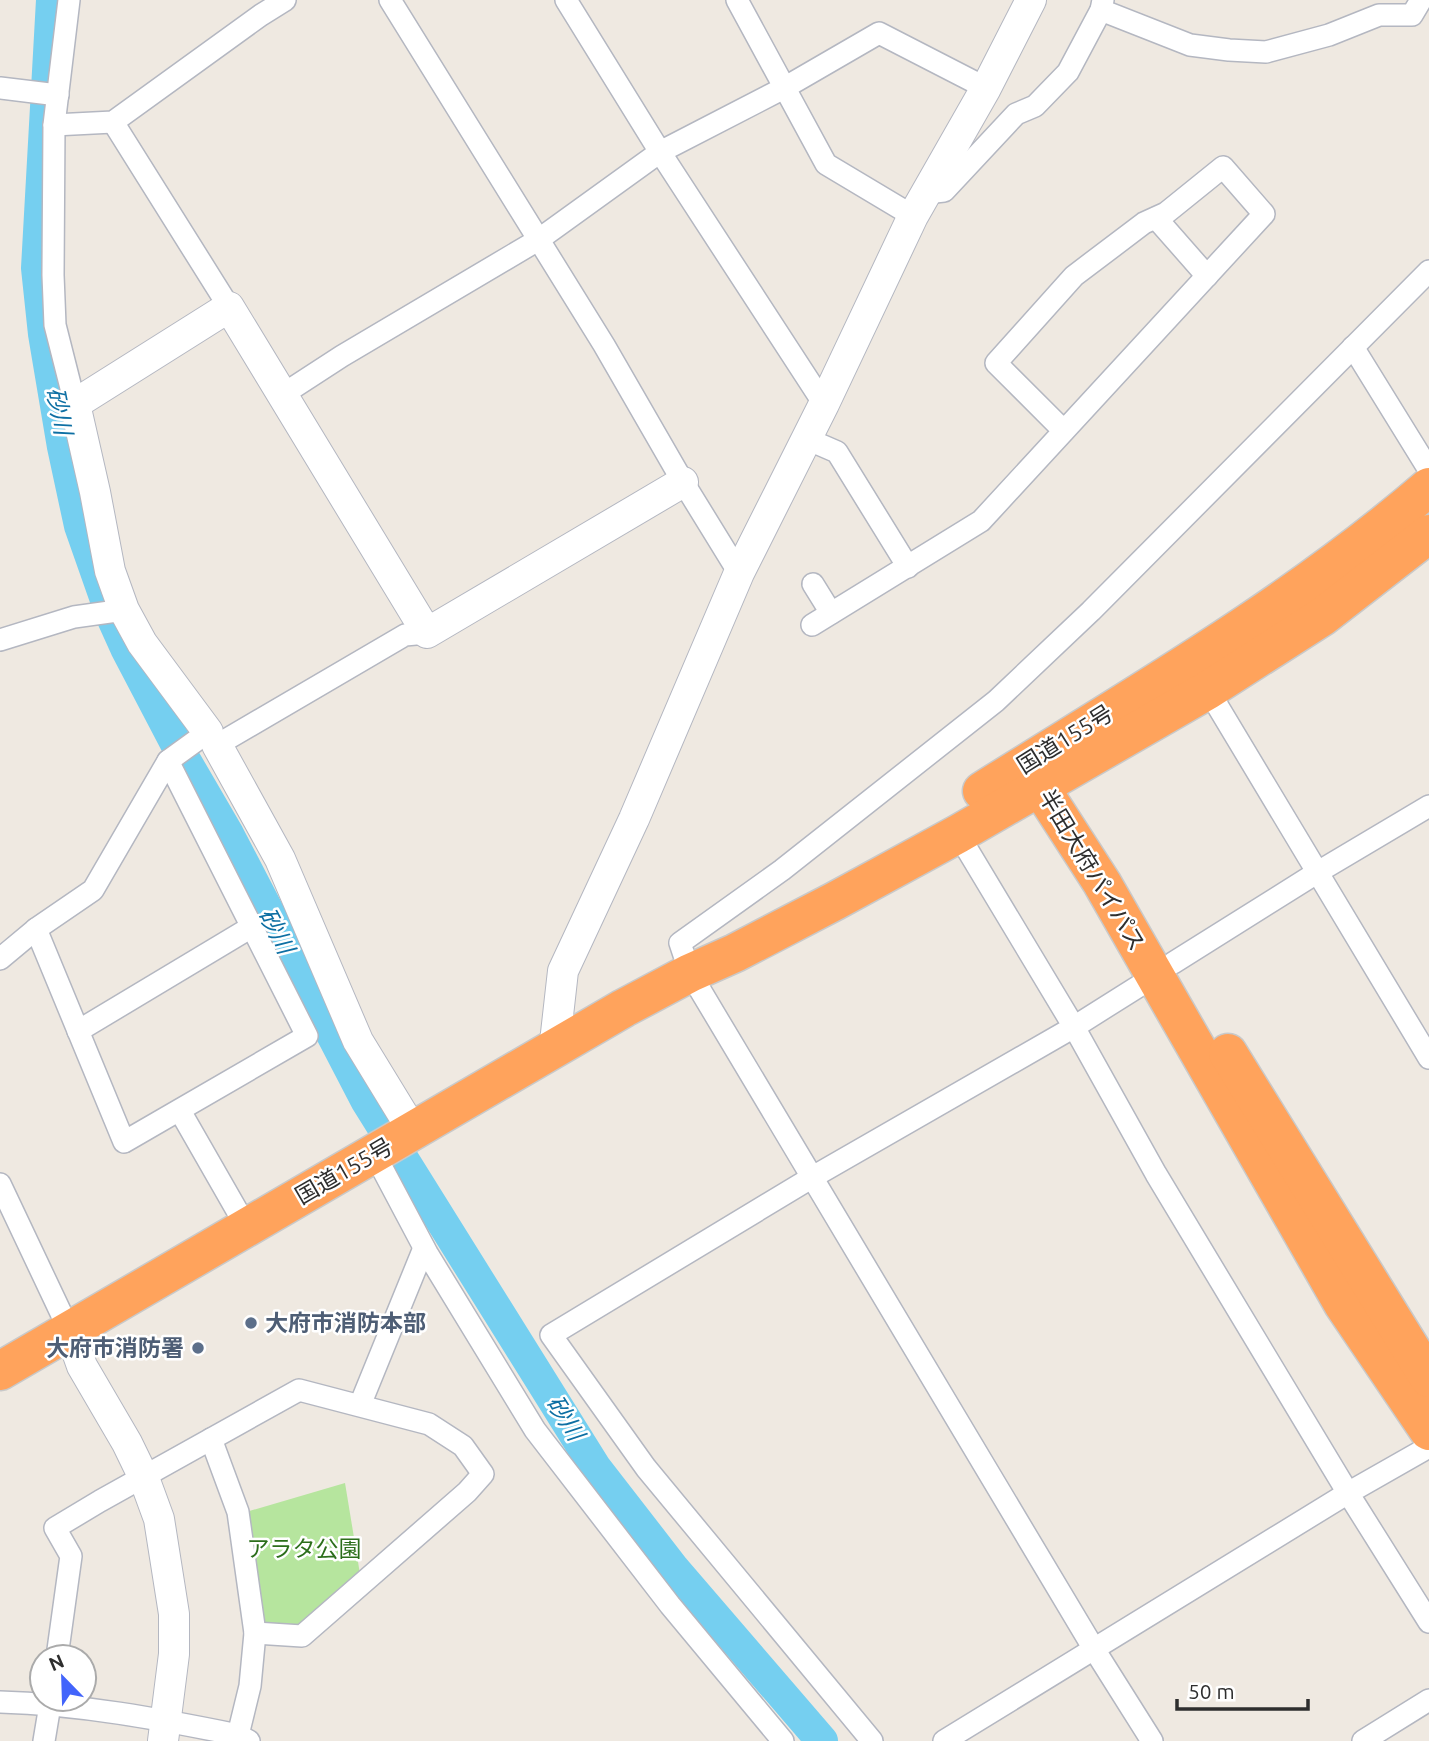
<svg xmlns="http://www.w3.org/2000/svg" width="1429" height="1741" font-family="Ubuntu,'Noto Sans JP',sans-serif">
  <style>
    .green { fill: #b6e59e }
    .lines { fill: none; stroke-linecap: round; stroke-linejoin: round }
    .river { stroke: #75cff0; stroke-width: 32 }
    .street-casing { stroke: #b4b7c1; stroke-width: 24 }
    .secondary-casing { stroke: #b4b7c1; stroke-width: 32 }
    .highway-casing { stroke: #c9c9c9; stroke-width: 41 }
    .street { stroke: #fff; stroke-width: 21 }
    .secondary { stroke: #fff; stroke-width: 30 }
    .highway { stroke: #ffa35c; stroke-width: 38 }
    .service-dot { fill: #5c6f8a; stroke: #fff; stroke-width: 2.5 }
    .labels { text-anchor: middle; stroke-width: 5; stroke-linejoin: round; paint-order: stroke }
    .street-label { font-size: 23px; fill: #2e2e2e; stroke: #fff }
    .service-label { font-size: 23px; font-weight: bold; fill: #4e5e75; stroke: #fff; text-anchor: start }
    .park-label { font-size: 23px; fill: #2c6e1b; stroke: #fff }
    .water-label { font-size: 24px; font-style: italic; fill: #0d6fa3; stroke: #fff }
  </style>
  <rect width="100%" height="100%" fill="#efe9e1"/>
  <polygon class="green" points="345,1483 360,1574 299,1626 265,1626 246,1512"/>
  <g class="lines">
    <polyline class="river" points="52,0 37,268 44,334 63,447 80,526 112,617 126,648 182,755 228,834 366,1100 595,1467 674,1569 822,1741"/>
    <defs>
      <g id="street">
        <polyline points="69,0 54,125 53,275 55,325 75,404"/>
        <polyline points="390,0 604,345 683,482 739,573"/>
        <polyline points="566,0 660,152 824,404"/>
        <polyline points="737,0 826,164 913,216"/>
        <polyline points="1101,10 1190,45 1229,50 1266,52 1329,35 1379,15 1412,15 1421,0"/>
        <polyline points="0,88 58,95"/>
        <polyline points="113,122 229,307"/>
        <polyline points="54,125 113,122 261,15 285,0"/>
        <polyline points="926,193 944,191 1016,114 1035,106 1068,72 1101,10 1103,0"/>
        <polyline points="1156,218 1207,276"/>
        <polyline points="1353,347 1429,470"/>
        <polyline points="282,395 342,356 538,240 660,152 784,88 879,33 986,88"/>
        <polyline points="807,439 837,452 908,567"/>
        <polyline points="813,584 831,613"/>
        <polyline points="812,625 981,521 1264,214 1223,167 1166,213 1144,223 1074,276 996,363 1064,431"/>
        <polyline points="0,640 74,617 124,610"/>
        <polyline points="1208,690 1429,1058"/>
        <polyline points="36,929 124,1142 307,1036 168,761"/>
        <polyline points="0,959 36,929 93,890 168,761 208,732 217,745 405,635 427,633"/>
        <polyline points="1173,963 1318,872 1429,806"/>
        <polyline points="78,1031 253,926"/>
        <polyline points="180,1111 247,1228"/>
        <polyline points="374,1153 427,1253 535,1430 670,1605 783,1741"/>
        <polyline points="0,1184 70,1332"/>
        <polyline points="360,1405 424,1248"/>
        <polyline points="211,1439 238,1512 255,1633 250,1686 238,1735 249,1741"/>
        <polyline points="1429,1447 1348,1493 1429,1622"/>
        <polyline points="57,1657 71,1556 55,1528 100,1501 299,1390 429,1424 463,1446 483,1474 467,1492 302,1636 255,1633"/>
        <path d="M0 1702C80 1704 159 1719 238 1735"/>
        <polyline points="44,1741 51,1699"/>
        <polyline points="872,1741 646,1468 551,1335 811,1178 1074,1027 958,834"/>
        <polyline points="944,1741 1348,1493 1156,1174 1074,1027 1155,976"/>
        <polyline points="1152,1741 1094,1649 690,973 680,943 782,870 996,701 1091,611 1429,271"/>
        <polyline points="1363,1741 1429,1700"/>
      </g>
      <g id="secondary">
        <polyline points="208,732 142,643 124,610 110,571 95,492 75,404 229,307 427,633 683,482"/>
        <polyline points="217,745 280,859 358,1041 413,1131"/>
        <polyline points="554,1051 563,971 634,819 739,573 824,404 913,216 986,88 1031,0"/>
        <polyline points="70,1332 82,1366 127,1443 144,1478 159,1519 174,1614 174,1654 163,1741"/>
      </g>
      <g id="highway">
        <polyline points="1034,761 1040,787 1102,883 1343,1304 1429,1431"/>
        <path d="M982 791C1135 695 1292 605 1429 487"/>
        <polyline points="1228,1053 1429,1378"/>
        <polyline points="0,1371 624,1008 690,973 735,953 835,901 958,834 1208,690 1322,617 1429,534"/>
      </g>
    </defs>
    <use href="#street" class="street-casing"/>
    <use href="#secondary" class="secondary-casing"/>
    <use href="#highway" class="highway-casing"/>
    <use href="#street" class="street"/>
    <use href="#secondary" class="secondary"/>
    <use href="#highway" class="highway"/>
  </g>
  <g class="service-dot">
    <circle cx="251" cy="1323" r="7"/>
    <circle cx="198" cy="1348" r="7"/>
  </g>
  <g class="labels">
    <g class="street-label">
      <text transform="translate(1065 739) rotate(-32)" y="8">国道155号</text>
      <text transform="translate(1092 870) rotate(59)" y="8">半田大府パイパス</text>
      <text transform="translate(344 1171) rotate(-30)" y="8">国道155号</text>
    </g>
    <g class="service-label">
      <text x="265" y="1331">大府市消防本部</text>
      <text x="184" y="1356" text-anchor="end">大府市消防署</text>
    </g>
    <g class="park-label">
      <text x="304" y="1557">アラタ公園</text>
    </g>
    <g class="water-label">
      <text transform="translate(59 411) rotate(79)" y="8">砂川</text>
      <text transform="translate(276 931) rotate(62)" y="8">砂川</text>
      <text transform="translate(565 1418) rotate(58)" y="8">砂川</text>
    </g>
  </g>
  <g transform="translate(63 1678) rotate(337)"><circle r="33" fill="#ffffff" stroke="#ababab" stroke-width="2"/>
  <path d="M0-5L12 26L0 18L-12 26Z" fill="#4264fb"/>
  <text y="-10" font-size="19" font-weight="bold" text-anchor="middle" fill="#2e2e2e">N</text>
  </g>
  <path d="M1177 1699v10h131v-10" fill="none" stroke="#2e2e2e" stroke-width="3.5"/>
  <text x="1188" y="1699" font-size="21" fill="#2e2e2e" stroke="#ffffff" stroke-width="5" paint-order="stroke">50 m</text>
</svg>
